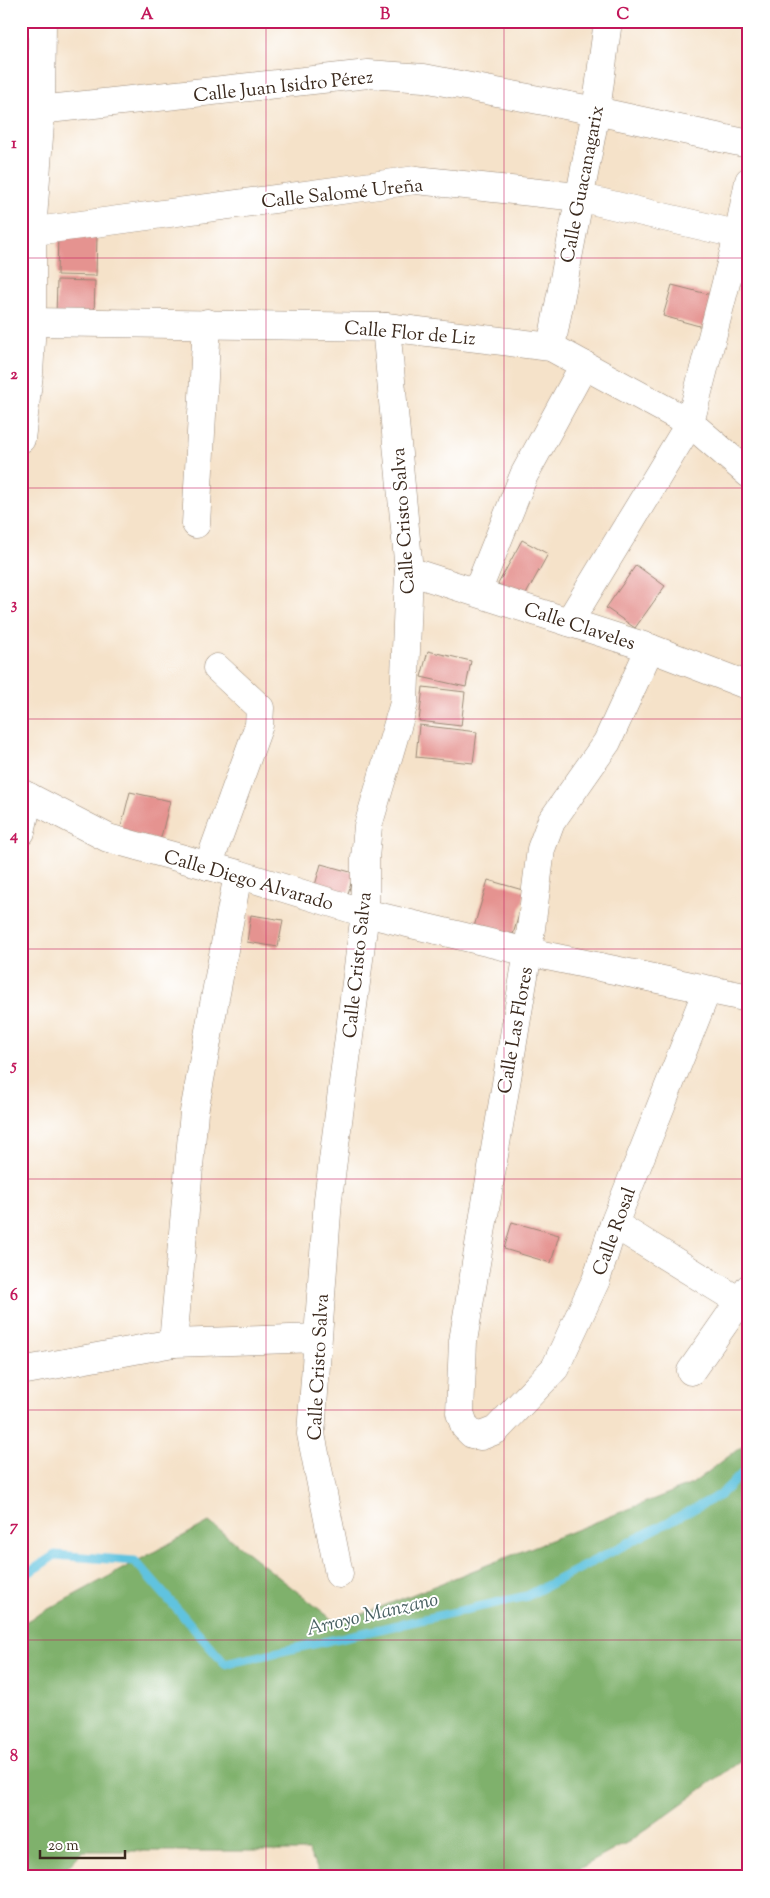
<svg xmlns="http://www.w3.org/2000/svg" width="770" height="1898" font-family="'Sorts Mill Goudy',serif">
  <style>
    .forest { fill: #7fb16c; stroke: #5d6e45 }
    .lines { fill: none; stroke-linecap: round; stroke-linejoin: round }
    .stream { stroke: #61c3df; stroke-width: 9 }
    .building { fill: #e59390 }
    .street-casing { stroke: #988674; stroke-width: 29 }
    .street { stroke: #fff; stroke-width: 28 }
    .grid { fill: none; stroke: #c2185b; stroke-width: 1; stroke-opacity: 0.55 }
    .labels { text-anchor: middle; stroke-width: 4; stroke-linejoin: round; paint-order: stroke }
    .street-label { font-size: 19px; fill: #3b2a1e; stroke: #fff }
    .water-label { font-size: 20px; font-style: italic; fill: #486062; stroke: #fff }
    .neatline { fill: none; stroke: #c2185b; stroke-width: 2 }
    .grid-label { font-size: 16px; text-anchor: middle; font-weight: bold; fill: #c2185b }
  </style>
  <rect width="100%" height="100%" fill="#fff"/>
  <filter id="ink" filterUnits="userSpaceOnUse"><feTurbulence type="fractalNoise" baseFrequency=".02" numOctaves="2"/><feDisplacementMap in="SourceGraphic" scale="10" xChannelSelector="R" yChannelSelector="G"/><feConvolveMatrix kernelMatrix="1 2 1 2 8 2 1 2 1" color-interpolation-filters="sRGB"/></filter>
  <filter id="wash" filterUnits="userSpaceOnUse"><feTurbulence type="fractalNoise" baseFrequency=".0096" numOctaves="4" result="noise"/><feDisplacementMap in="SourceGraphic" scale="20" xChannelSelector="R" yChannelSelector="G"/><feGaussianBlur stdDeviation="1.12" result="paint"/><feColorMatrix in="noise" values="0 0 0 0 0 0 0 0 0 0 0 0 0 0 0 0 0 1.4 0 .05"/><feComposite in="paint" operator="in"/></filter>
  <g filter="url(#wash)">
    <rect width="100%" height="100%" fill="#f5e2c9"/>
    <polygon class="forest" points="749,1441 749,1755 630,1841 564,1877 322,1877 308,1851 83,1851 58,1877 21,1877 21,1624 209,1522 338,1624 692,1484"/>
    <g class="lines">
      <polyline class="stream" points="21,1578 55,1555 135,1561 225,1664 527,1596 720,1495 749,1467"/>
    </g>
    <g id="blocks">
      <g class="building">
        <polygon points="58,234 97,235 96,276 57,275"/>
        <polygon points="57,280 95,281 94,318 56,317"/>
        <polygon points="672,285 719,297 710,329 663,316"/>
        <polygon points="522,540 548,554 524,598 498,584"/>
        <polygon points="636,565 665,586 635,628 606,608"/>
        <polygon points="428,651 471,661 466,687 421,677"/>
        <polygon points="423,687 465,692 461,726 419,721"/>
        <polygon points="419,725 477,732 473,763 416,757"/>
        <polygon points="130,792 170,801 160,841 120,831"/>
        <polygon points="321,864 354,873 345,904 312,896"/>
        <polygon points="488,880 526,891 511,941 473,930"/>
        <polygon points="251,915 283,920 278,947 247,942"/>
        <polygon points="512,1222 559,1235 551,1263 504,1249"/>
      </g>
    </g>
  </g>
  <g filter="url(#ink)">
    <use href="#blocks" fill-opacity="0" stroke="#988674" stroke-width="1"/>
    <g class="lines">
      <defs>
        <g id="street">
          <polyline points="21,112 368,74 424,78 596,111 749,144"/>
          <polyline points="21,233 416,180 578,197 749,237"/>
          <polyline points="32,322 386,327 551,347 690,423 749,474"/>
          <polyline points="551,347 596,111 608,21"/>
          <polyline points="21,439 29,374 32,322 32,232 41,110 42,21"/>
          <polyline points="196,524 207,323"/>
          <polyline points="409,571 650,648 749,686"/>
          <polyline points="477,592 524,475 584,365"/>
          <polyline points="569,622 690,423 738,236 749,181"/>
          <polyline points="650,648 607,742 551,822 541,849 528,952 463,1341 460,1413 465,1427 472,1434 481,1436 496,1430 555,1368 596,1280 614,1224 707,990"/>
          <polyline points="21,793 108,838 238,874 365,913 528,952 749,998"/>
          <polyline points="21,832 29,797"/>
          <polyline points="208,866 259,725 260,708 217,668"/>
          <polyline points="614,1224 739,1301"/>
          <polyline points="173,1343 194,1112 238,874"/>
          <polyline points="21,1371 173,1343 317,1338"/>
          <polyline points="691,1371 749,1288"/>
          <polyline points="339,1574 311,1434 328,1199 365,913 365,858 368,826 404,703 409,571 386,327"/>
        </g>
      </defs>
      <use href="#street" class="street-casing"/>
      <use href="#street" class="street"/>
    </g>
  </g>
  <path class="grid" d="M266 21V1877M504 21V1877M21 258H749M21 488H749M21 719H749M21 949H749M21 1179H749M21 1410H749M21 1640H749"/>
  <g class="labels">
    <g class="street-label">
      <text transform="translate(283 85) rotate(-6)" y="7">Calle Juan Isidro Pérez</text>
      <text transform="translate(581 184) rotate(-79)" y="7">Calle Guacanagarix</text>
      <text transform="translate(342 192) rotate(-6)" y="7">Calle Salomé Ureña</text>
      <text transform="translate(410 332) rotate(5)" y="7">Calle Flor de Liz</text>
      <text transform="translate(402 521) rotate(-94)" y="7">Calle Cristo Salva</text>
      <text transform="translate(580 625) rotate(18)" y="7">Calle Claveles</text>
      <text transform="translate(249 879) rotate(16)" y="7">Calle Diego Alvarado</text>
      <text transform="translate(356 965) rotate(-84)" y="7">Calle Cristo Salva</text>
      <text transform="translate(514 1030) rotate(-80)" y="7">Calle Las Flores</text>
      <text transform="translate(613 1231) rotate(-70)" y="7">Calle Rosal</text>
      <text transform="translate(317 1367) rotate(-87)" y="7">Calle Cristo Salva</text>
    </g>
    <g class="water-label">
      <text transform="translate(372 1613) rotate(-13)" y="7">Arroyo Manzano</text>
    </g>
  </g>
  <rect width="770" height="1898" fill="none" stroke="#fff" stroke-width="55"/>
  <path d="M40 1850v8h85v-8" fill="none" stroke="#3b2a1e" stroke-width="2.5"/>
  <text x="48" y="1850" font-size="15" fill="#3b2a1e" stroke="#ffffff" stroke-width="4" paint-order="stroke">20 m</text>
  <rect x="28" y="28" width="714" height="1842" class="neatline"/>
  <g class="grid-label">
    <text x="147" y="19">A</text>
    <text x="385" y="19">B</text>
    <text x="623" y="19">C</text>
    <text x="14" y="148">1</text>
    <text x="14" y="379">2</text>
    <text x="14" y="609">3</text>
    <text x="14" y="840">4</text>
    <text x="14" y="1070">5</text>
    <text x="14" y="1300">6</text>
    <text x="14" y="1531">7</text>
    <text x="14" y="1761">8</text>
  </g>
</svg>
